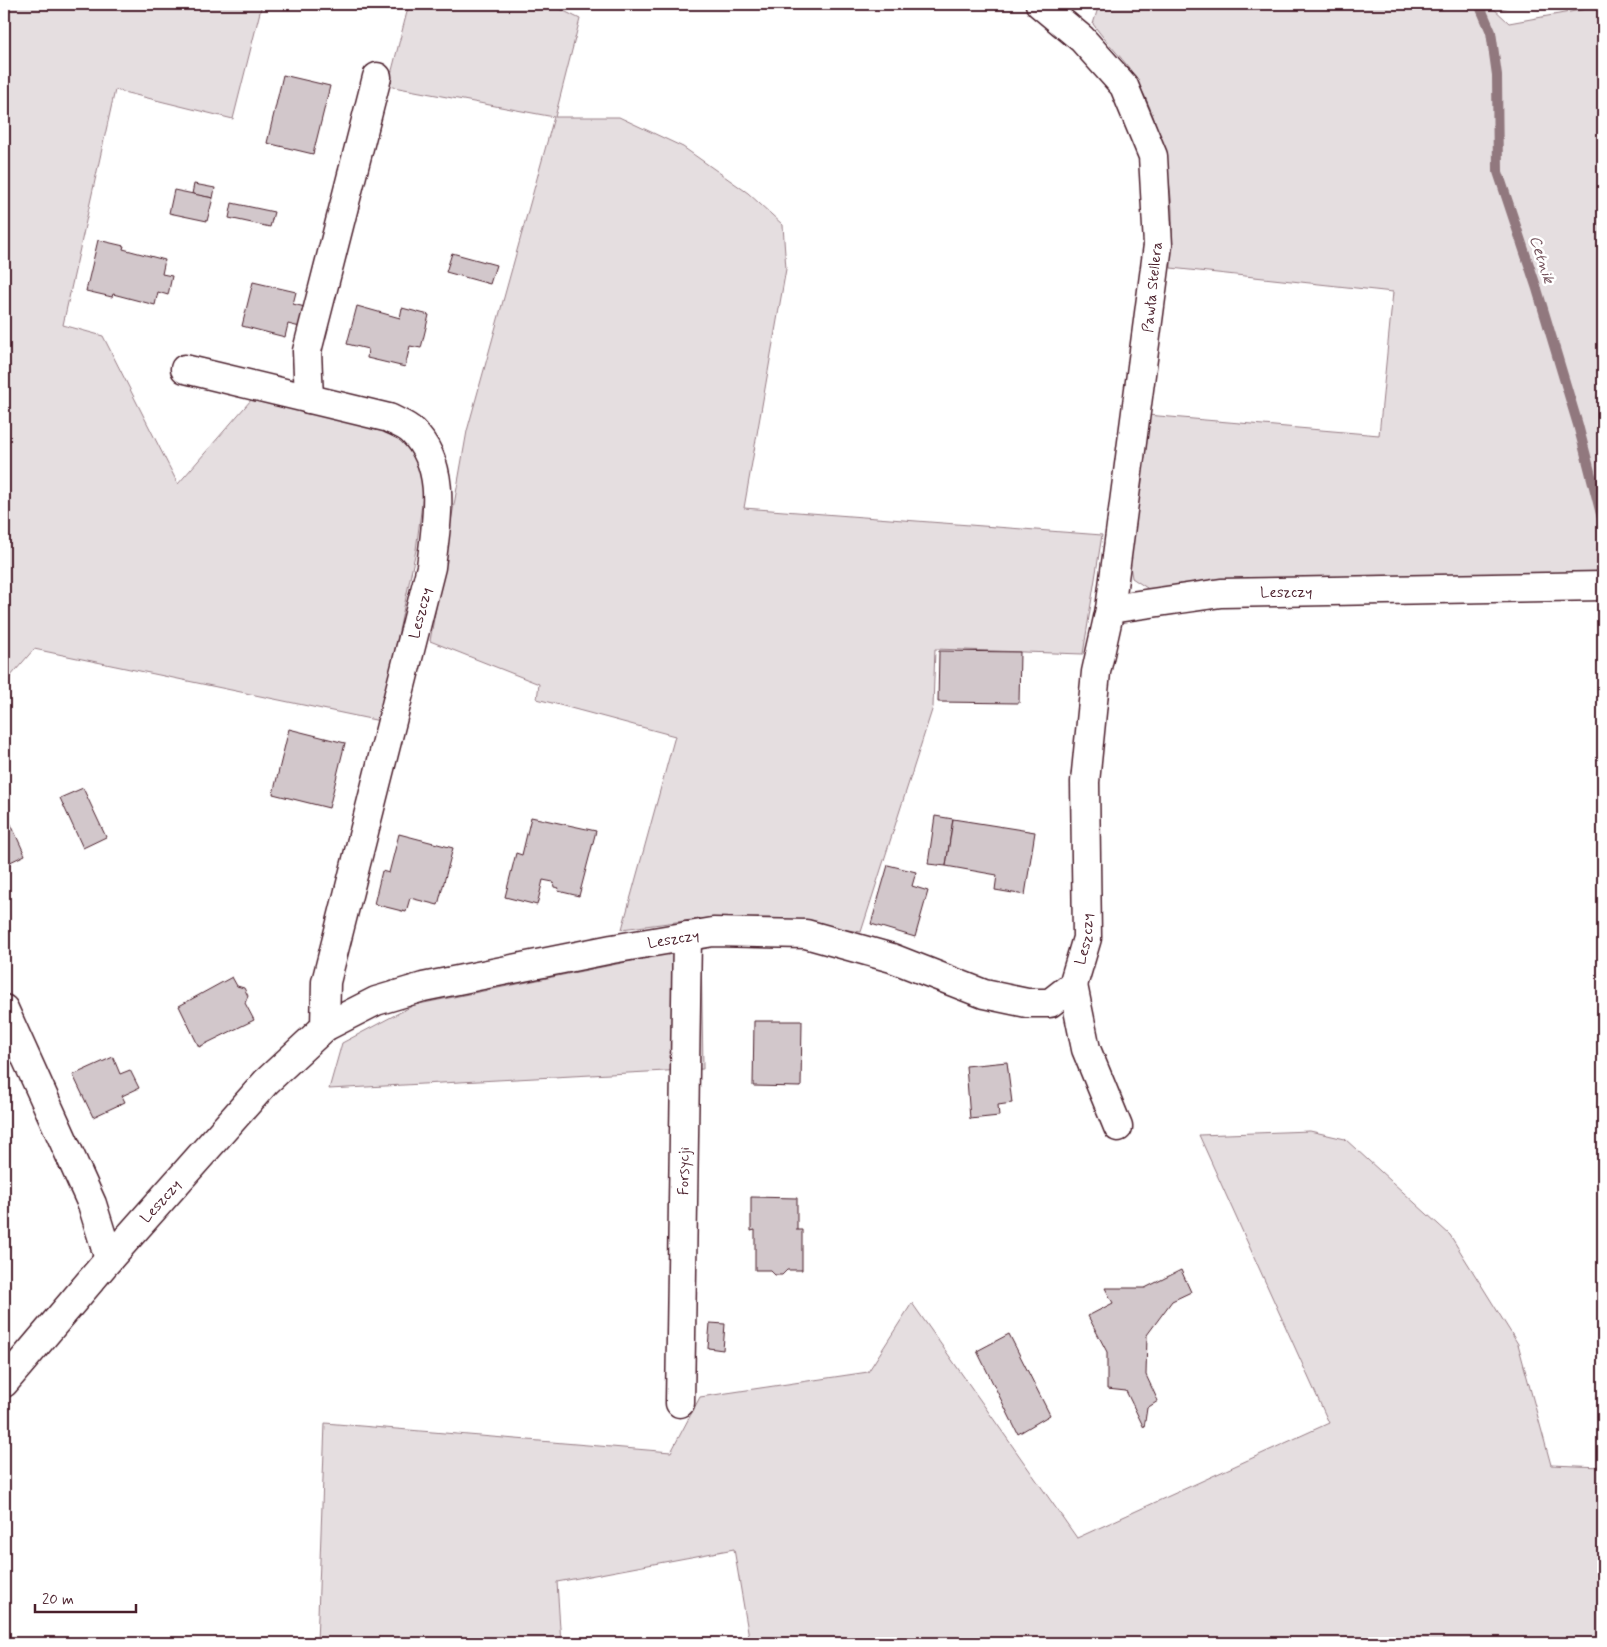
<svg xmlns="http://www.w3.org/2000/svg" width="1607" height="1647" font-family="Mynerve,sans-serif">
  <style>
    .green { fill: #e5dee0; stroke: #987e86 }
    .lines { fill: none; stroke-linecap: round; stroke-linejoin: round }
    .stream { stroke: #91787e; stroke-width: 10 }
    .building { fill: #d2c7cb; stroke: #4a1f2b }
    .minor-casing { stroke: #4a1f2b; stroke-width: 31 }
    .minor { stroke: #fff; stroke-width: 28 }
    .labels { text-anchor: middle; stroke-width: 5; stroke-linejoin: round; paint-order: stroke }
    .street-label { font-size: 15px; fill: #4a1f2b; stroke: #fff }
    .water-label { font-size: 16px; font-style: italic; fill: #74535c; stroke: #fff }
  </style>
  <rect width="100%" height="100%" fill="#fff"/>
  <filter id="ink" filterUnits="userSpaceOnUse"><feTurbulence type="fractalNoise" baseFrequency=".02" numOctaves="2"/><feDisplacementMap in="SourceGraphic" scale="10" xChannelSelector="R" yChannelSelector="G"/><feConvolveMatrix kernelMatrix="1 2 1 2 8 2 1 2 1" color-interpolation-filters="sRGB"/></filter>
  <g filter="url(#ink)">
    <g class="green">
      <polygon points="4,4 262,4 233,119 115,90 63,325 103,336 178,484 251,400 383,429 412,446 424,488 416,550 380,721 34,649 4,684"/>
      <polygon points="409,4 550,4 580,19 555,117 619,117 683,147 748,193 783,225 786,269 744,508 1102,535 1083,654 935,649 933,707 861,932 771,918 699,919 622,929 675,736 537,699 539,684 430,641 467,431 554,117 388,86"/>
      <path d="M1104 4H1489L1509 23 1603 6V578L1150 590 1132 578 1128 554 1147 415 1379 435 1393 292 1171 268C1171 249 1173 229 1172 210 1169 163 1157 112 1131 71 1121 56 1104 40 1093 24L1098 8Z"/>
      <polygon points="701,947 703,1069 329,1089 342,1043 414,1005"/>
      <polygon points="1310,1131 1345,1139 1450,1235 1518,1344 1551,1465 1603,1467 1603,1643 750,1643 734,1549 557,1582 561,1643 317,1643 325,1423 671,1452 700,1397 868,1372 912,1303 1077,1538 1329,1423 1199,1135"/>
    </g>
    <g class="lines">
      <polyline class="stream" points="1479,4 1491,32 1497,75 1498,172 1537,289 1578,425 1603,522"/>
    </g>
    <g class="building">
      <polygon points="1501,4 1520,4 1502,8"/>
      <polygon points="283,75 330,86 313,154 267,143"/>
      <polygon points="194,184 215,188 213,198 192,194"/>
      <polygon points="174,190 213,198 207,221 169,213"/>
      <polygon points="232,203 274,212 270,227 229,218"/>
      <polygon points="98,240 124,246 123,249 165,260 162,274 172,276 168,295 158,292 155,305 113,294 112,297 86,291"/>
      <polygon points="452,253 496,265 490,284 446,272"/>
      <polygon points="253,282 296,292 293,304 305,307 300,327 288,324 285,337 242,326"/>
      <polygon points="357,306 400,318 402,308 429,315 421,348 410,346 405,367 367,358 368,349 347,344"/>
      <polygon points="939,651 1020,652 1019,703 938,702"/>
      <polygon points="289,729 345,743 329,808 273,794"/>
      <polygon points="83,788 106,837 83,848 60,798"/>
      <polygon points="4,809 25,855 4,865"/>
      <polygon points="935,816 953,819 946,866 928,864"/>
      <polygon points="531,817 596,831 579,896 558,891 559,888 554,887 553,882 543,880 537,905 505,897 516,853 522,855"/>
      <polygon points="953,819 1035,832 1025,895 995,890 997,875 946,866"/>
      <polygon points="399,834 453,848 438,905 410,898 406,912 374,904 382,871 389,873"/>
      <polygon points="888,865 916,872 912,886 928,891 915,937 871,924"/>
      <polygon points="232,977 237,986 244,988 248,996 245,1003 254,1020 199,1047 179,1006"/>
      <polygon points="754,1021 802,1021 801,1087 753,1086"/>
      <polygon points="113,1057 120,1074 130,1070 139,1088 122,1096 125,1102 93,1117 73,1075"/>
      <polygon points="1007,1062 1012,1103 998,1105 999,1116 970,1119 966,1066"/>
      <polygon points="751,1197 797,1198 797,1230 802,1230 802,1270 787,1270 782,1275 775,1275 770,1270 755,1270 755,1230 751,1231"/>
      <polygon points="1181,1270 1191,1292 1172,1301 1147,1335 1146,1375 1158,1401 1147,1408 1144,1428 1126,1391 1107,1389 1107,1352 1088,1316 1113,1303 1105,1288 1145,1288"/>
      <polygon points="710,1323 725,1324 723,1350 708,1348"/>
      <polygon points="1009,1334 1050,1415 1018,1434 977,1351"/>
    </g>
    <g class="lines">
      <defs>
        <g id="minor">
          <polyline points="1040,4 1082,39 1124,86 1153,156 1158,245 1110,609"/>
          <path d="M185 369 389 418C396 422 406 425 412 431 449 467 436 522 431 567L326 982 325 1027"/>
          <polyline points="309,399 307,351 377,77"/>
          <polyline points="1073,985 1086,1049 1118,1127"/>
          <polyline points="4,1009 92,1204 109,1259"/>
          <path id="s1" d="M4 1383 109 1259 266 1082 325 1027 376 1001 423 987 612 949 713 932 806 934 892 958 984 994 1027 1003H1050L1073 985 1087 938 1085 782 1096 672 1110 609 1221 593 1603 586"/>
          <path id="s2" d="M680 1403 687 936"/>
        </g>
      </defs>
      <use href="#minor" class="minor-casing"/>
      <use href="#minor" class="minor"/>
    </g>
  </g>
  <g class="labels">
    <g class="street-label">
      <text transform="translate(1152 287) rotate(-84)" y="5">Pawła Stellera</text>
      <text dy="5" stroke="none"><textPath href="#s1" startOffset="1816">Leszczy</textPath></text>
      <text transform="translate(420 613) rotate(-76)" y="5">Leszczy</text>
      <text dy="5" stroke="none"><textPath href="#s1" startOffset="1306">Leszczy</textPath></text>
      <text dy="5" stroke="none"><textPath href="#s1" startOffset="841">Leszczy</textPath></text>
      <text dy="5" stroke="none"><textPath href="#s2" startOffset="232">Forsycji</textPath></text>
      <text dy="5" stroke="none"><textPath href="#s1" startOffset="240">Leszczy</textPath></text>
    </g>
    <g class="water-label">
      <text transform="translate(1543 259) rotate(72)" y="6">Cetnik</text>
    </g>
  </g>
  <rect width="1607" height="1647" fill="none" stroke="#fff" stroke-width="20"/>
  <rect x="10" y="10" width="1587" height="1627" fill="none" stroke="#4a1f2b" stroke-width="2" filter="url(#ink)"/>
  <path d="M35 1604v8h101v-8" fill="none" stroke="#4a1f2b" stroke-width="2.5"/>
  <text x="42" y="1604" font-size="15" fill="#4a1f2b" stroke="#ffffff" stroke-width="4" paint-order="stroke">20 m</text>
</svg>
